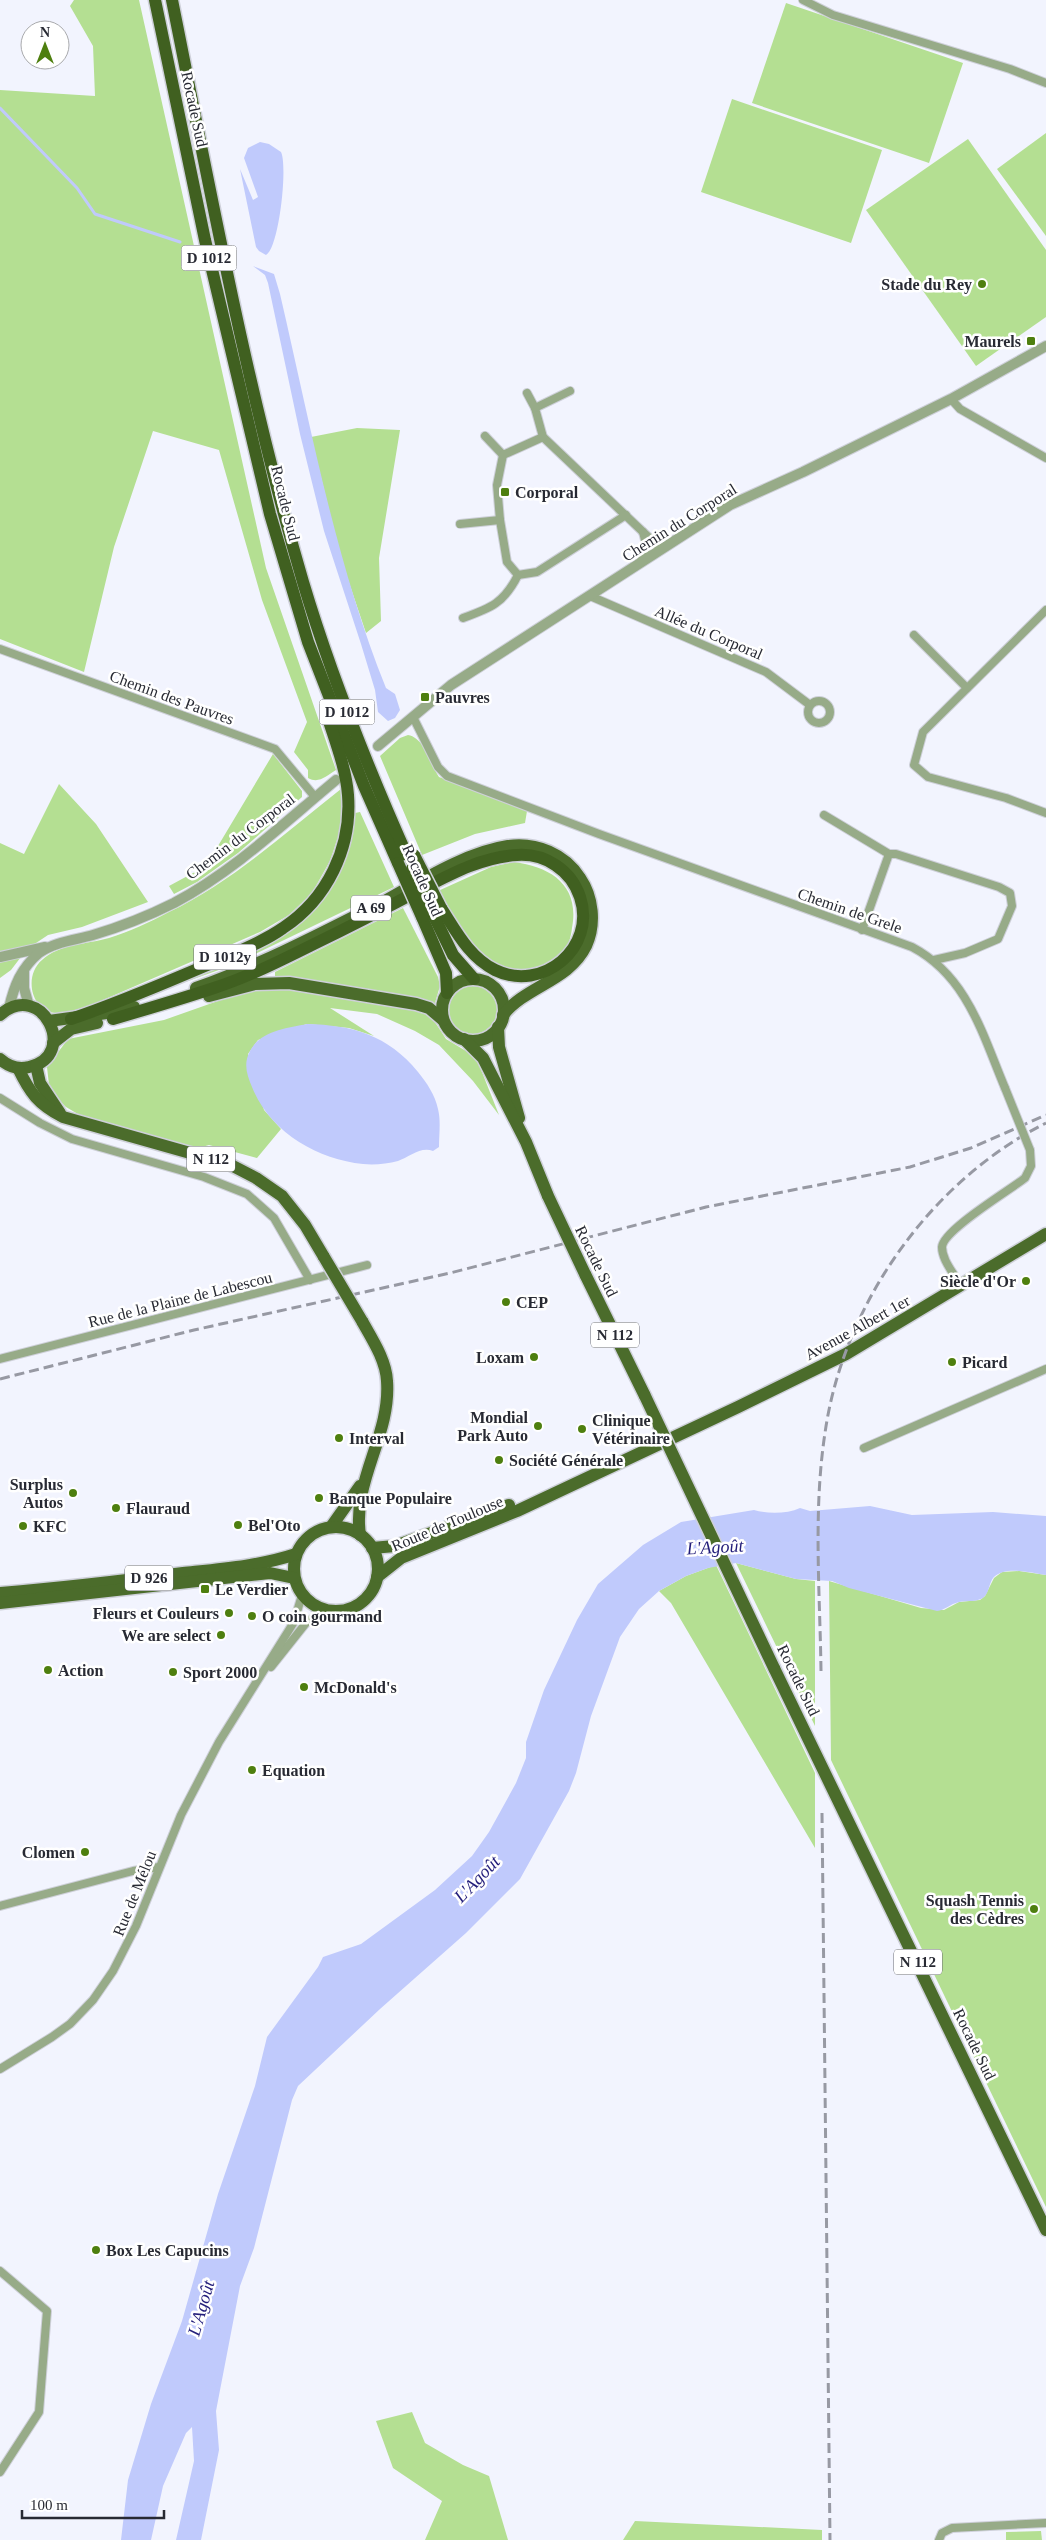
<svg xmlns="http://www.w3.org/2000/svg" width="1046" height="2540" font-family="'Times New Roman',serif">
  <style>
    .green { fill: #b4df92 }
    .water { fill: #c0cafc }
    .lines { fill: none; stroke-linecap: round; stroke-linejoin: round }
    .stream { stroke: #c0cafc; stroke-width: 3 }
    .minor-casing { stroke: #ced0d9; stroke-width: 10 }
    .tertiary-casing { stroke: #ced0d9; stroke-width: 12 }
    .primary-casing { stroke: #ced0d9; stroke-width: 15 }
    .trunk-casing { stroke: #ced0d9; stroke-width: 15 }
    .minor { stroke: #97ab88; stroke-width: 8 }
    .tertiary { stroke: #97ab88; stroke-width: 10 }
    .primary { stroke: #4b6c2b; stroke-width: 12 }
    .trunk { stroke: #406020; stroke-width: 12 }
    .rail { stroke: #9799a3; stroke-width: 3; stroke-dasharray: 10 5; stroke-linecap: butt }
    .minor-bridge-casing { stroke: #ced0d9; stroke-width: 10; stroke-linecap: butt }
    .primary-bridge-casing { stroke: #ced0d9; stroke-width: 15; stroke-linecap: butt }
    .trunk-bridge-casing { stroke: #ced0d9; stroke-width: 15; stroke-linecap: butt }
    .minor-bridge { stroke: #97ab88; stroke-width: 8 }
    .primary-bridge { stroke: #4b6c2b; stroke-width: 12 }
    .trunk-bridge { stroke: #406020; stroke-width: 12 }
    .poi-dot { fill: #4e7f0f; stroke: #fff; stroke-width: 2 }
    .labels { text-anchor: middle; stroke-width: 5; stroke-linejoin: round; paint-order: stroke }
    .shield { fill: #fff; stroke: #686a70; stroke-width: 1 }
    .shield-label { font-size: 15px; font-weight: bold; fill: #282a33 }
    .street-label { font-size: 16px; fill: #282a33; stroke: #fff }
    .poi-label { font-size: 16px; font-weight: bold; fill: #282a33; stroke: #fff; text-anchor: start }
    .water-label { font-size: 18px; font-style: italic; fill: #231e7a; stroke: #fff }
  </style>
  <rect width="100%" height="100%" fill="#f2f4fe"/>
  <g class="green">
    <path d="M74 0H139L266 568 336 770C326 776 319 784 308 778V770L294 752 307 722 262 600 219 450 153 431 114 547 84 672 0 639V90L95 96 93 46 70 6Z"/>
    <polygon points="786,3 963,63 929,163 752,103"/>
    <polygon points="732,99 882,150 851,243 701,192"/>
    <polygon points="1046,133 1046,236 997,169"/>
    <polygon points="968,139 1046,250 1046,317 976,366 866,210"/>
    <polygon points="357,428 400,430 379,558 381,621 366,633 341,559 311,437"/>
    <path d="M408 735C425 738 430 764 439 777L527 811 525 823 475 834 422 855 380 756 400 738Z"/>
    <polygon points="273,754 302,791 302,797 238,853 197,882 174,894 169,886 206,866"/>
    <polygon points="59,784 96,824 148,902 82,927 48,935 27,949 11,970 0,978 0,843 24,854"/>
    <path d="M341 789 344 815 341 839 337 840 330 861 312 893 289 915 260 932 103 1000V1003C88 1007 70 1015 55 1013 30 1010 24 975 42 960 59 944 88 944 109 938 129 932 150 922 169 912 232 882 286 832 341 789Z"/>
    <path d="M360 812 394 887 230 966 157 992 299 923C334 891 345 859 355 813Z"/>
    <path d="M514 862C552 867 580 886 572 928 571 937 568 948 561 956 543 973 511 974 490 960 466 944 452 916 438 891L491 867Z"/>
    <polygon points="403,908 438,977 440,986 435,1003 275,978 275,972"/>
    <circle cx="473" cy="1010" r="24"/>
    <polygon points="267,988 295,989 429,1013 446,1039 476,1057 499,1115 473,1081 439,1045 415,1031 377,1014 330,1008 374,1036 349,1028 307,1024 258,1040 248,1054 264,1110 281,1129 257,1158 209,1145 195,1149 83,1117 66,1107 55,1096 49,1085 47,1067 68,1039 164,1020 232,996"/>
    <polygon points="736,1563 796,1579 815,1581 815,1726"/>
    <polygon points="716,1565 815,1773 815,1848 671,1603 659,1591 686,1576"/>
    <polygon points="1019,1571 1046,1575 1046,2207 831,1760 829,1581 921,1608 944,1610 959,1602 980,1600 985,1596 994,1578 1002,1572"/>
    <polygon points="412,2412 425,2443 463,2465 489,2476 508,2540 425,2540 442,2501 393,2468 376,2421"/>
    <polygon points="635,2521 822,2530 822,2540 623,2540"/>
    <polygon points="1041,2531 1042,2540 1006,2540 1006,2532"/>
  </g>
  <g class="water">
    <path d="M260 142 269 144 281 152C288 166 279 248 266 255L259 251 256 247 240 169 253 200 258 197 244 158 248 148Z"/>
    <path d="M253 266 274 274 280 294C311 427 335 561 386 688L395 694 400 710 395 718 388 721 378 712 375 690 361 644 324 531 300 434 268 283 265 275Z"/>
    <path d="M307 1024C352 1025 388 1035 418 1072 427 1083 435 1095 438 1109 441 1121 439 1134 439 1147L433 1151C421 1146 409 1157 398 1161 387 1164 374 1165 363 1164 317 1159 270 1132 252 1087 247 1075 243 1064 250 1051 260 1031 287 1028 307 1024Z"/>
    <path d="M870 1506 912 1515 993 1512 1046 1516V1575C1031 1573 1005 1565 993 1578 989 1584 989 1591 985 1596 979 1603 966 1600 959 1602 950 1604 945 1610 937 1611L849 1588 832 1581 796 1579 736 1563 708 1568 686 1576 659 1591 639 1609 620 1637 591 1716 576 1773 569 1791 520 1879 466 1933 380 2009 298 2086 292 2100 254 2248 240 2286 216 2411 219 2450 201 2540H176L194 2461 192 2427 186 2433 163 2486 151 2540H121L128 2480 151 2404 182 2321 218 2194 255 2086 267 2037 318 1967 323 1957 361 1944 435 1890 472 1856 489 1832 516 1783 526 1758V1742L544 1690 577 1620 598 1584 643 1545 681 1522 754 1510C767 1514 787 1514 800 1508L810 1511Z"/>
  </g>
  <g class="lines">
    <polyline class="stream" points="0,108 77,188 95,214 180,242"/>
    <defs>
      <g id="minor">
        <polyline points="803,0 833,15 1010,69 1046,83"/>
        <polyline points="570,391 535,408 543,437 661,549"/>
        <polyline points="527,393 535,408"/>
        <polyline points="951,399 960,409 1046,458"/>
        <polyline points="485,436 503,455"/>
        <polyline points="460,524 500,520"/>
        <polyline points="641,561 647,548 643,532"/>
        <polyline points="518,575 507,562 500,520 497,485 503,455 543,437"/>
        <polyline points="518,575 537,572 626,515"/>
        <polyline points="590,596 766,672 810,705"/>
        <polyline points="1046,610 923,732 914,765 928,777 1006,798 1046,813"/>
        <path d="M463 618C491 608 504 603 518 575"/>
        <polyline points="914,635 967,688"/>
        <polyline points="0,649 275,749 315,797"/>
        <circle cx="819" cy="712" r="11"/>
        <path d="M413 717 438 767 447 776 599 834 912 947C967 976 982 1033 1005 1088"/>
        <polyline points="824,815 889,854 896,854 999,887 1010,893 1012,906 998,939 965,953 934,960"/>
        <polyline points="862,930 889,854"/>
        <polyline points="0,1098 40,1123 72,1139 204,1177 247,1194 274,1218 310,1280"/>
        <path d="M960 1286C955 1274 942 1261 942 1247 943 1230 1010 1190 1025 1178L1031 1166 1030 1150"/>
        <polyline points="0,1359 367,1265"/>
        <polyline points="864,1448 1046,1369"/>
        <polyline points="271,1667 306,1623 324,1610"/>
        <polyline points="0,1906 133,1871 159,1867"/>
        <polyline points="0,2069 52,2037 70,2024 93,2000 113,1971 136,1926 181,1815 219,1742 294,1622 302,1595"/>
        <polyline points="0,2271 47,2311 39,2412 0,2472"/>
        <polyline points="939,2540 942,2533 952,2528 1046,2523"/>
      </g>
      <g id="tertiary">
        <polyline points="378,746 451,685 730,505 803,472 951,399 1046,346"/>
        <polyline points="0,957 45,947"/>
        <polyline points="24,971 24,988 29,1006"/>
        <path d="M9 1008C14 986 21 968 39 953 54 942 75 940 93 935 120 927 148 916 174 903 234 871 284 823 336 780"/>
      </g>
      <g id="primary">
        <circle cx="473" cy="1010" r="31"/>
        <path d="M196 988C261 965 324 932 385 901 421 881 467 852 508 846 536 842 565 854 580 878 593 897 596 924 586 946 569 981 526 986 503 1015"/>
        <polyline points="209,996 255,984 289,983 416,1004 429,1008 443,1020"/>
        <path d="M0 1015C42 978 80 1056 29 1067 18 1070 8 1066 0 1059"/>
        <polyline points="49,1021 114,1012 134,1007"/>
        <polyline points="498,1027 499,1047 519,1118"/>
        <polyline points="464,1039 483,1058 526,1142 548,1196"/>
        <polyline points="53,1043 71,1029 97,1023"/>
        <polyline points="36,1065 40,1083 60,1113"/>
        <path d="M18 1068C30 1093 38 1104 63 1117L229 1164 256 1178 282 1196 305 1225 324 1257"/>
        <polyline points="585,1274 645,1396"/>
        <polyline points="331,1527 360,1486"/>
        <circle cx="336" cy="1569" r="42"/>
        <path d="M360 1535C352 1480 391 1436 387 1381 386 1360 372 1339 362 1321"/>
        <polyline points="372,1548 395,1546 509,1505"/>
        <polyline points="377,1577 401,1558 517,1511 738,1407 846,1354 1046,1234"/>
        <path d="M0 1593C61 1588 122 1581 183 1573 221 1569 260 1566 296 1554"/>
        <polyline points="0,1603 270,1573 294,1578"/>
        <polyline points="774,1668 1046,2230"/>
      </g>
      <g id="trunk">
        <polyline points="155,0 205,240 270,514 308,642 364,786 398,863"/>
        <path d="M172 0C211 194 247 391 303 582 331 676 368 768 408 858"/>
        <polyline points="432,912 453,955 474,979"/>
        <polyline points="422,917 446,973 447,993"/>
        <path d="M71 1019C119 1003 165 983 212 963 236 952 262 943 283 928 327 899 352 848 348 795 346 768 335 741 327 715"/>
        <path d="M113 1019C147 1009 181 999 214 988 248 977 282 960 314 944 349 927 384 909 418 891 449 875 481 857 517 855 545 853 571 870 580 897 597 948 542 993 495 970 469 957 456 931 441 908"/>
      </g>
    </defs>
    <use href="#minor" class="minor-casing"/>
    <use href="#tertiary" class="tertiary-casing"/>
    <use href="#primary" class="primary-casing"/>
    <use href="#trunk" class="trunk-casing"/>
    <use href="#minor" class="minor"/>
    <use href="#tertiary" class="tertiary"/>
    <use href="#primary" class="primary"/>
    <use href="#trunk" class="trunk"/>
    <g class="rail">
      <polyline points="0,1379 194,1330 450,1273 706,1207 910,1167 971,1148 1046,1115"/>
      <path d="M821 1671C820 1593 813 1511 825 1433 843 1305 930 1181 1046 1123"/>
      <polyline points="822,1813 830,2540"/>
    </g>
    <defs>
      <polyline id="minor-bridge" points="1005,1088 1030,1150"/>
      <g id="primary-bridge">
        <polyline points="548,1196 585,1274"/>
        <polyline points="324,1257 362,1321"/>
        <polyline points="645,1396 774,1668"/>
      </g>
      <g id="trunk-bridge">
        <polyline points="414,855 441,908"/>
        <polyline points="398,863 422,917"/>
        <polyline points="412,869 432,912"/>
      </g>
    </defs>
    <use href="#minor-bridge" class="minor-bridge-casing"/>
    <use href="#primary-bridge" class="primary-bridge-casing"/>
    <use href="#trunk-bridge" class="trunk-bridge-casing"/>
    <use href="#minor-bridge" class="minor-bridge"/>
    <use href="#primary-bridge" class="primary-bridge"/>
    <use href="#trunk-bridge" class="trunk-bridge"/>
  </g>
  <g class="poi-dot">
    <circle cx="982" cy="284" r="5"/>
    <rect x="1026" y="336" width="10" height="10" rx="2.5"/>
    <rect x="500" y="487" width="10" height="10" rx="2.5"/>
    <rect x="420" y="692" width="10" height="10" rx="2.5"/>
    <circle cx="1026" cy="1281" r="5"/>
    <circle cx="506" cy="1302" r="5"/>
    <circle cx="534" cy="1357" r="5"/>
    <circle cx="952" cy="1362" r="5"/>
    <circle cx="538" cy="1426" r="5"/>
    <circle cx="582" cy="1429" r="5"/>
    <circle cx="339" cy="1438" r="5"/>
    <circle cx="499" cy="1460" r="5"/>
    <circle cx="73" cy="1493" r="5"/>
    <circle cx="319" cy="1498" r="5"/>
    <circle cx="116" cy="1508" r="5"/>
    <circle cx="238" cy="1525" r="5"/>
    <circle cx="23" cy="1526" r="5"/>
    <rect x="200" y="1584" width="10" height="10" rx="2.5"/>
    <circle cx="229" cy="1613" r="5"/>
    <circle cx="252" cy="1616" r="5"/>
    <circle cx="221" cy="1635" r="5"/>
    <circle cx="48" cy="1670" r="5"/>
    <circle cx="173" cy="1672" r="5"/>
    <circle cx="304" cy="1687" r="5"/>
    <circle cx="252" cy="1770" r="5"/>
    <circle cx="85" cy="1852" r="5"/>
    <circle cx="1034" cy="1909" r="5"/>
    <circle cx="96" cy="2250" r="5"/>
  </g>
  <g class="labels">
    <g class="shield">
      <rect x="181.5" y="245.5" width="55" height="25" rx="4"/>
      <rect x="319.5" y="699.5" width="55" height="25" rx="4"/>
      <rect x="351" y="895.5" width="40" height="25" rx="4"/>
      <rect x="194" y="944.5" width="62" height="25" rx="4"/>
      <rect x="187" y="1146.5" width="48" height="25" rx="4"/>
      <rect x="591" y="1322.5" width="48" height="25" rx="4"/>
      <rect x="125" y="1565.5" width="48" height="25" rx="4"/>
      <rect x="894" y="1949.5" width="48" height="25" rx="4"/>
    </g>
    <g class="shield-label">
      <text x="209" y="263">D 1012</text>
      <text x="347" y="717">D 1012</text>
      <text x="371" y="913">A 69</text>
      <text x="225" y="962">D 1012y</text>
      <text x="211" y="1164">N 112</text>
      <text x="615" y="1340">N 112</text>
      <text x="149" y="1583">D 926</text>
      <text x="918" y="1967">N 112</text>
    </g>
    <g class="street-label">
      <text transform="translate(195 109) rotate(78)" y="6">Rocade Sud</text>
      <text transform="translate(286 503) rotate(76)" y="6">Rocade Sud</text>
      <text transform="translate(679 522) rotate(-32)" y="6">Chemin du Corporal</text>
      <text transform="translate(709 632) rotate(23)" y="6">Allée du Corporal</text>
      <text transform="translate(172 697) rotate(20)" y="6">Chemin des Pauvres</text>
      <text transform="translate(240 836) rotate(-37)" y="6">Chemin du Corporal</text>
      <text transform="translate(423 880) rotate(66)" y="6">Rocade Sud</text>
      <text transform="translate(850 910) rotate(19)" y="6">Chemin de Grele</text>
      <text transform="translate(597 1261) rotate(64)" y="6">Rocade Sud</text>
      <text transform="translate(180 1299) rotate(-14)" y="6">Rue de la Plaine de Labescou</text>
      <text transform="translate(857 1327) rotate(-29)" y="6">Avenue Albert 1er</text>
      <text transform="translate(447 1523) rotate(-23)" y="6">Route de Toulouse</text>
      <text transform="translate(799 1680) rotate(64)" y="6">Rocade Sud</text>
      <text transform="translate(134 1893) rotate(-68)" y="6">Rue de Mélou</text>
      <text transform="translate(975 2044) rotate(64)" y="6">Rocade Sud</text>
    </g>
    <g class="poi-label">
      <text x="972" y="290" text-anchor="end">Stade du Rey</text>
      <text x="1021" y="347" text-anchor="end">Maurels</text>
      <text x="515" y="498">Corporal</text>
      <text x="435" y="703">Pauvres</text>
      <text x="1016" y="1287" text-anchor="end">Siècle d'Or</text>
      <text x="516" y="1308">CEP</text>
      <text x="524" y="1363" text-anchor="end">Loxam</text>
      <text x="962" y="1368">Picard</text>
      <text x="528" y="1423" text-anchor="end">Mondial<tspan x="528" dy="18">Park Auto</tspan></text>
      <text x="592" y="1426">Clinique<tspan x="592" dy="18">Vétérinaire</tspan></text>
      <text x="349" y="1444">Interval</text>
      <text x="509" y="1466">Société Générale</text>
      <text x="63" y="1490" text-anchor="end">Surplus<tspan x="63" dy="18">Autos</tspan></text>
      <text x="329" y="1504">Banque Populaire</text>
      <text x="126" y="1514">Flauraud</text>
      <text x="248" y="1531">Bel'Oto</text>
      <text x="33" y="1532">KFC</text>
      <text x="215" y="1595">Le Verdier</text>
      <text x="219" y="1619" text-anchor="end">Fleurs et Couleurs</text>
      <text x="262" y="1622">O coin gourmand</text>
      <text x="211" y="1641" text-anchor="end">We are select</text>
      <text x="58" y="1676">Action</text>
      <text x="183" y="1678">Sport 2000</text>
      <text x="314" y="1693">McDonald's</text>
      <text x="262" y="1776">Equation</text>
      <text x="75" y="1858" text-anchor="end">Clomen</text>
      <text x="1024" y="1906" text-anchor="end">Squash Tennis<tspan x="1024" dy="18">des Cèdres</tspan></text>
      <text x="106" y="2256">Box Les Capucins</text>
    </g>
    <g class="water-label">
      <text transform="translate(715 1547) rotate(-3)" y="6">L'Agoût</text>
      <text transform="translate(477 1879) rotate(-46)" y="6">L'Agoût</text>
      <text transform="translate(201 2308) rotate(-74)" y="6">L'Agoût</text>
    </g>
  </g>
  <g transform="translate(45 45)"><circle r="24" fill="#ffffff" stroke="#a9aaad"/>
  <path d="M0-4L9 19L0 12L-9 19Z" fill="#4e7f0f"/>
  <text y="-8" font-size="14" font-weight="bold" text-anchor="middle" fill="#282a33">N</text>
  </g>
  <path d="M22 2510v8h142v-8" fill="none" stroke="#282a33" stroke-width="2.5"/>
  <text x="30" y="2510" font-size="15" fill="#282a33" stroke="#ffffff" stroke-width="4" paint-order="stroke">100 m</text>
</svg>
